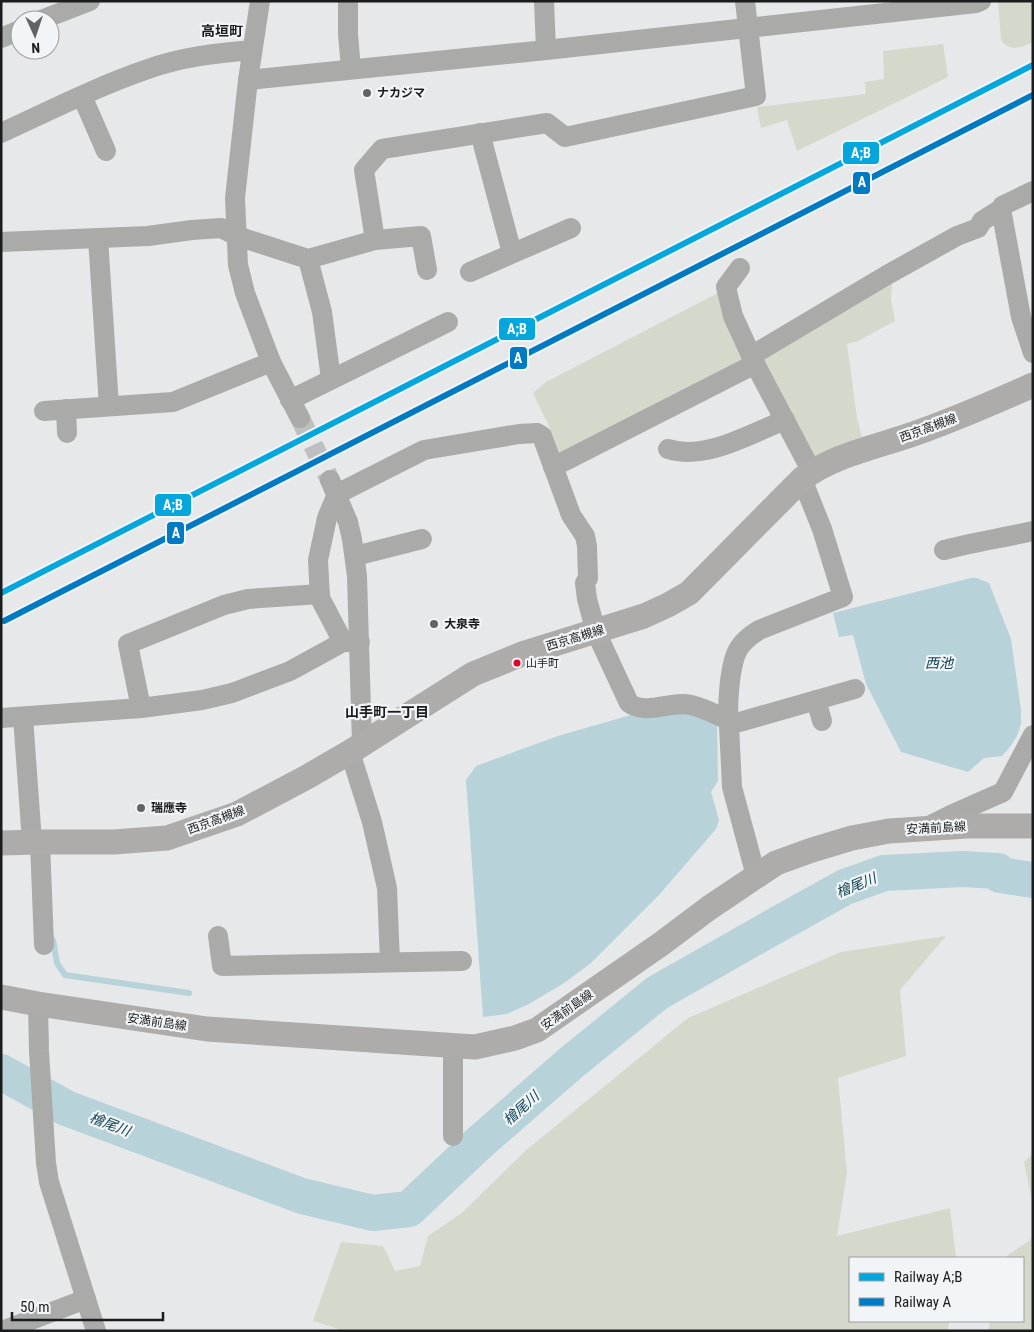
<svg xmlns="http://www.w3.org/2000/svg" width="1034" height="1332" font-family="'Roboto Condensed','Noto Sans JP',sans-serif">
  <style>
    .green { fill: #d4d9cb }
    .water { fill: #b8d2da }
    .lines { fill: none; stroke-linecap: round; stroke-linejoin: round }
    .stream { stroke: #b8d2da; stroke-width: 6 }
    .river { stroke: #b8d2da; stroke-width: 36 }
    .minor-tunnel { stroke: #bdbfc1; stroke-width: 20; stroke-dasharray: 20 10; stroke-linecap: butt }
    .minor { stroke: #aaaaa8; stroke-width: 20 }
    .major { stroke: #adacab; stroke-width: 25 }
    .rail-1-casing { stroke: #f2f5f8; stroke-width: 10 }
    .rail-2-casing { stroke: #f2f5f8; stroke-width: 10 }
    .rail-1 { stroke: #04a7dd; stroke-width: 6 }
    .rail-2 { stroke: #007ac2; stroke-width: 6 }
    .poi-dot { fill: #626365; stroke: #f2f5f8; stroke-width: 2 }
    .bus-dot { fill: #e4002b; stroke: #f2f5f8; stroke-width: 2 }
    .labels { text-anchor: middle; stroke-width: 4.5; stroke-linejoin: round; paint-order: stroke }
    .bus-label { font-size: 11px; fill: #1b1c1d; stroke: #f2f5f8; text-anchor: start }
    .poi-label { font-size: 12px; font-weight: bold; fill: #1b1c1d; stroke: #f2f5f8; text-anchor: start }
    .street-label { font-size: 12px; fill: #1b1c1d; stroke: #f2f5f8 }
    .neighbourhood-label { font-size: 14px; font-weight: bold; fill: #1b1c1d; stroke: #f2f5f8 }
    .water-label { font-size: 14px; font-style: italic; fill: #114350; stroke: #f2f5f8 }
    .line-badge { stroke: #f2f5f8; stroke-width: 2 }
    .badge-label { font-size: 14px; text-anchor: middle; font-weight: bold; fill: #fff }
  </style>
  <rect width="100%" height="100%" fill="#e6e8ea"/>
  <g class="green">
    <path d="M998 1H1033V42C1021 48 1009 52 1001 40Z"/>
    <polygon points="943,44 948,77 797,151 787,120 761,128 757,107 866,94 865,82 884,79 883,51"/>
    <polygon points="892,283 891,300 895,321 858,341 847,344 857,418 863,441 810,460 760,361"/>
    <polygon points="718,293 745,360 558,453 548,424 533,393 546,382"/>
    <polygon points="946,936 900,990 906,1056 838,1078 847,1173 837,1236 950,1208 956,1258 850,1258 850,1321 950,1321 947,1331 345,1331 313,1321 341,1242 383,1246 395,1271 420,1266 428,1236 463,1212 524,1152 688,1018 841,952"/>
    <polygon points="1033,1154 1033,1205 1024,1162"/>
    <polygon points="1033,1238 1033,1331 988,1331 990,1321 1023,1321 1023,1258 1004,1258"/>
  </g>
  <g class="water">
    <polygon points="971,578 977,578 989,583 1011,639 1021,710 1021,724 1017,736 1010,747 1002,756 984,758 968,772 901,752 866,684 853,635 839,637 833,613"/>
    <polygon points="682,710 717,723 718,781 711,792 719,820 716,829 659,895 591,963 564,983 529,1004 507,1014 483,1017 466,780 476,766 558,736 641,712"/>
  </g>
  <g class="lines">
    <polyline class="stream" points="53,940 57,963 65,975 189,993"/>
    <polyline class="river" points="1,1072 66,1108 302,1196 373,1213 409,1209 479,1143 572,1062 657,993 773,927 845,887 884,873 963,869 998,871 1000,875 1033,880"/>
    <polyline class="minor-tunnel" points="300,418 330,480"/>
    <g class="minor">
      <polyline points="260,1 248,80 235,198 238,265 245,293 271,362 300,418"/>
      <polyline points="348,1 348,34 351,69"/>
      <polyline points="544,1 546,50"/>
      <polyline points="41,20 90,1"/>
      <polyline points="1,38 20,30"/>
      <polyline points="248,80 546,50 976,3 981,1"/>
      <polyline points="82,96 106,151"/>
      <path d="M1 133C49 111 98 86 148 69 181 57 217 53 252 50"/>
      <polyline points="480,133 512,253"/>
      <polyline points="1001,209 1021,317 1033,353"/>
      <polyline points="98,238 109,406"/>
      <polyline points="375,240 364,170 382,149 547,123 565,137 756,96 745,1"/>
      <polyline points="1,242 148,236 192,230 221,228 237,236 308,259 375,240 421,236 427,270"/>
      <polyline points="308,259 322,312 331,379"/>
      <polyline points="740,268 726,287 733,316 755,364 812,472"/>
      <polyline points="470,272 571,228"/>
      <polyline points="751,356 887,275 957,236 978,228 982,221 1001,209 1002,206 1033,191"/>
      <polyline points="290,400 448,322"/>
      <polyline points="66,409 67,433"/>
      <polyline points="44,411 173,402 271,362"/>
      <path d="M668 449C705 461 750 434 785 420"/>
      <polyline points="553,467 755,364"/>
      <polyline points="330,480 348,522 352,539 357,576 362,744"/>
      <path d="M944 550C973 542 1003 538 1033 531"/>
      <polyline points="355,556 422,539"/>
      <path d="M343 642 320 598 318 560 327 518 337 494 424 450 519 434 537 433 542 436 571 515 585 536 587 546 588 578 585 583 587 599 596 632 629 703C647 716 671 700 691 705 704 708 717 715 728 720"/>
      <polyline points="816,700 822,721"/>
      <polyline points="141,708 128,644 224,605 248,599 320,594"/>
      <polyline points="23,717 32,842"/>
      <polyline points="1,718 141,708 202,700 232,693 290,671 343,642 360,642"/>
      <path d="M729 725C727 707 729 664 739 648 744 640 751 635 759 630L843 597 822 529 802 479"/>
      <polyline points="350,752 372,822 387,888 390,962"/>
      <polyline points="927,827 951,815 1003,792 1033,735"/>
      <polyline points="40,842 44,945"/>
      <polyline points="756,876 732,787 729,725 855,689"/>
      <polyline points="218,936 222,966 462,961"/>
      <polyline points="38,1004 39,1051 46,1163 49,1182 96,1331"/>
      <polyline points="453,1136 453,1046"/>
      <polyline points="2,1331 86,1299"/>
    </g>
    <g class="major">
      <path d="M1 843 40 842H114L167 838 237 814 307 777 350 752 473 674 522 654 644 616 668 605 689 593 802 479C835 454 881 446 919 432 958 418 995 402 1033 385"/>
      <polyline points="1,997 38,1004 207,1029 475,1047 515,1038 537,1030 661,944 709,908 776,863 812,850 852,838 889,831 967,826 1033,826"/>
    </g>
    <defs>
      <polyline id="rail-1" points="1,593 1033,65"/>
      <polyline id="rail-2" points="4,621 1033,95"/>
    </defs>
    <use href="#rail-1" class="rail-1-casing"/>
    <use href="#rail-2" class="rail-2-casing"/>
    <use href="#rail-1" class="rail-1"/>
    <use href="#rail-2" class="rail-2"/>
  </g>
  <g class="poi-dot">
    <circle cx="367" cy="93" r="5"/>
    <circle cx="434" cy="624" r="5"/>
    <circle cx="141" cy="808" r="5"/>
  </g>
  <circle class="bus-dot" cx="517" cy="663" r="4.5"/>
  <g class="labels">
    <g class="bus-label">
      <text x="526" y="667">山手町</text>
    </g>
    <g class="poi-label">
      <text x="377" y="97">ナカジマ</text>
      <text x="444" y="628">大泉寺</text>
      <text x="151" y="812">瑞應寺</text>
    </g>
    <g class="street-label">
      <text transform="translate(928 428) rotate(-20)" y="4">西京高槻線</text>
      <text transform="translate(575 638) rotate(-17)" y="4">西京高槻線</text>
      <text transform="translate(216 820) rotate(-20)" y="4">西京高槻線</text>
      <text transform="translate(936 828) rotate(-3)" y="4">安満前島線</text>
      <text transform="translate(567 1010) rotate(-35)" y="4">安満前島線</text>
      <text transform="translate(157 1022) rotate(8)" y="4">安満前島線</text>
    </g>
    <g class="neighbourhood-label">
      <text x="222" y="36">高垣町</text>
      <text x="387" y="717">山手町一丁目</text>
    </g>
    <g class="water-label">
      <text x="939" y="668">西池</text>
      <text transform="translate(856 885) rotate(-22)" y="5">檜尾川</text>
      <text transform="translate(521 1108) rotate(-42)" y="5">檜尾川</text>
      <text transform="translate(110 1124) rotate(21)" y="5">檜尾川</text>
    </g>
  </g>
  <g class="line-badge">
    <rect x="842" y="141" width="38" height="24" rx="5" fill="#04a7dd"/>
    <rect x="852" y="171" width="19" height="24" rx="5" fill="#007ac2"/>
    <rect x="498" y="317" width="38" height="24" rx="5" fill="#04a7dd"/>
    <rect x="509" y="346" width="19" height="24" rx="5" fill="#007ac2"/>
    <rect x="154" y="493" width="38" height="24" rx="5" fill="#04a7dd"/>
    <rect x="166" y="521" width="19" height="24" rx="5" fill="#007ac2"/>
  </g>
  <g class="badge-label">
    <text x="861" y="158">A;B</text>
    <text x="862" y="187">A</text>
    <text x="517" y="334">A;B</text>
    <text x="518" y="363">A</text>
    <text x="173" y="510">A;B</text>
    <text x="176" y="538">A</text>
  </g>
  <rect width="1034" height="1332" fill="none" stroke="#1b1c1d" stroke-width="5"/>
  <rect x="849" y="1257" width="175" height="65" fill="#f2f5f8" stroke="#9c9ea0"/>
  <rect x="859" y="1273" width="25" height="8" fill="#04a7dd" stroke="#9c9ea0"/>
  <text x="894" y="1282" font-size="15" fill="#1b1c1d">Railway A;B</text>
  <rect x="859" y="1298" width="25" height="8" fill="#007ac2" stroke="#9c9ea0"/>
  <text x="894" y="1307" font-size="15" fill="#1b1c1d">Railway A</text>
  <g transform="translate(35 35) rotate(177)"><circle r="24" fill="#f2f5f8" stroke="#9c9ea0"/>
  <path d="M0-4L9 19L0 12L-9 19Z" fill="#626365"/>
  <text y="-8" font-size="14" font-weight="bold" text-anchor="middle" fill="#1b1c1d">N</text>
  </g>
  <path d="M12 1312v8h151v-8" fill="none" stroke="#1b1c1d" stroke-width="2.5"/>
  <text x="20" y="1312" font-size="15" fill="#1b1c1d" stroke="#f2f5f8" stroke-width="4" paint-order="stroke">50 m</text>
</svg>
